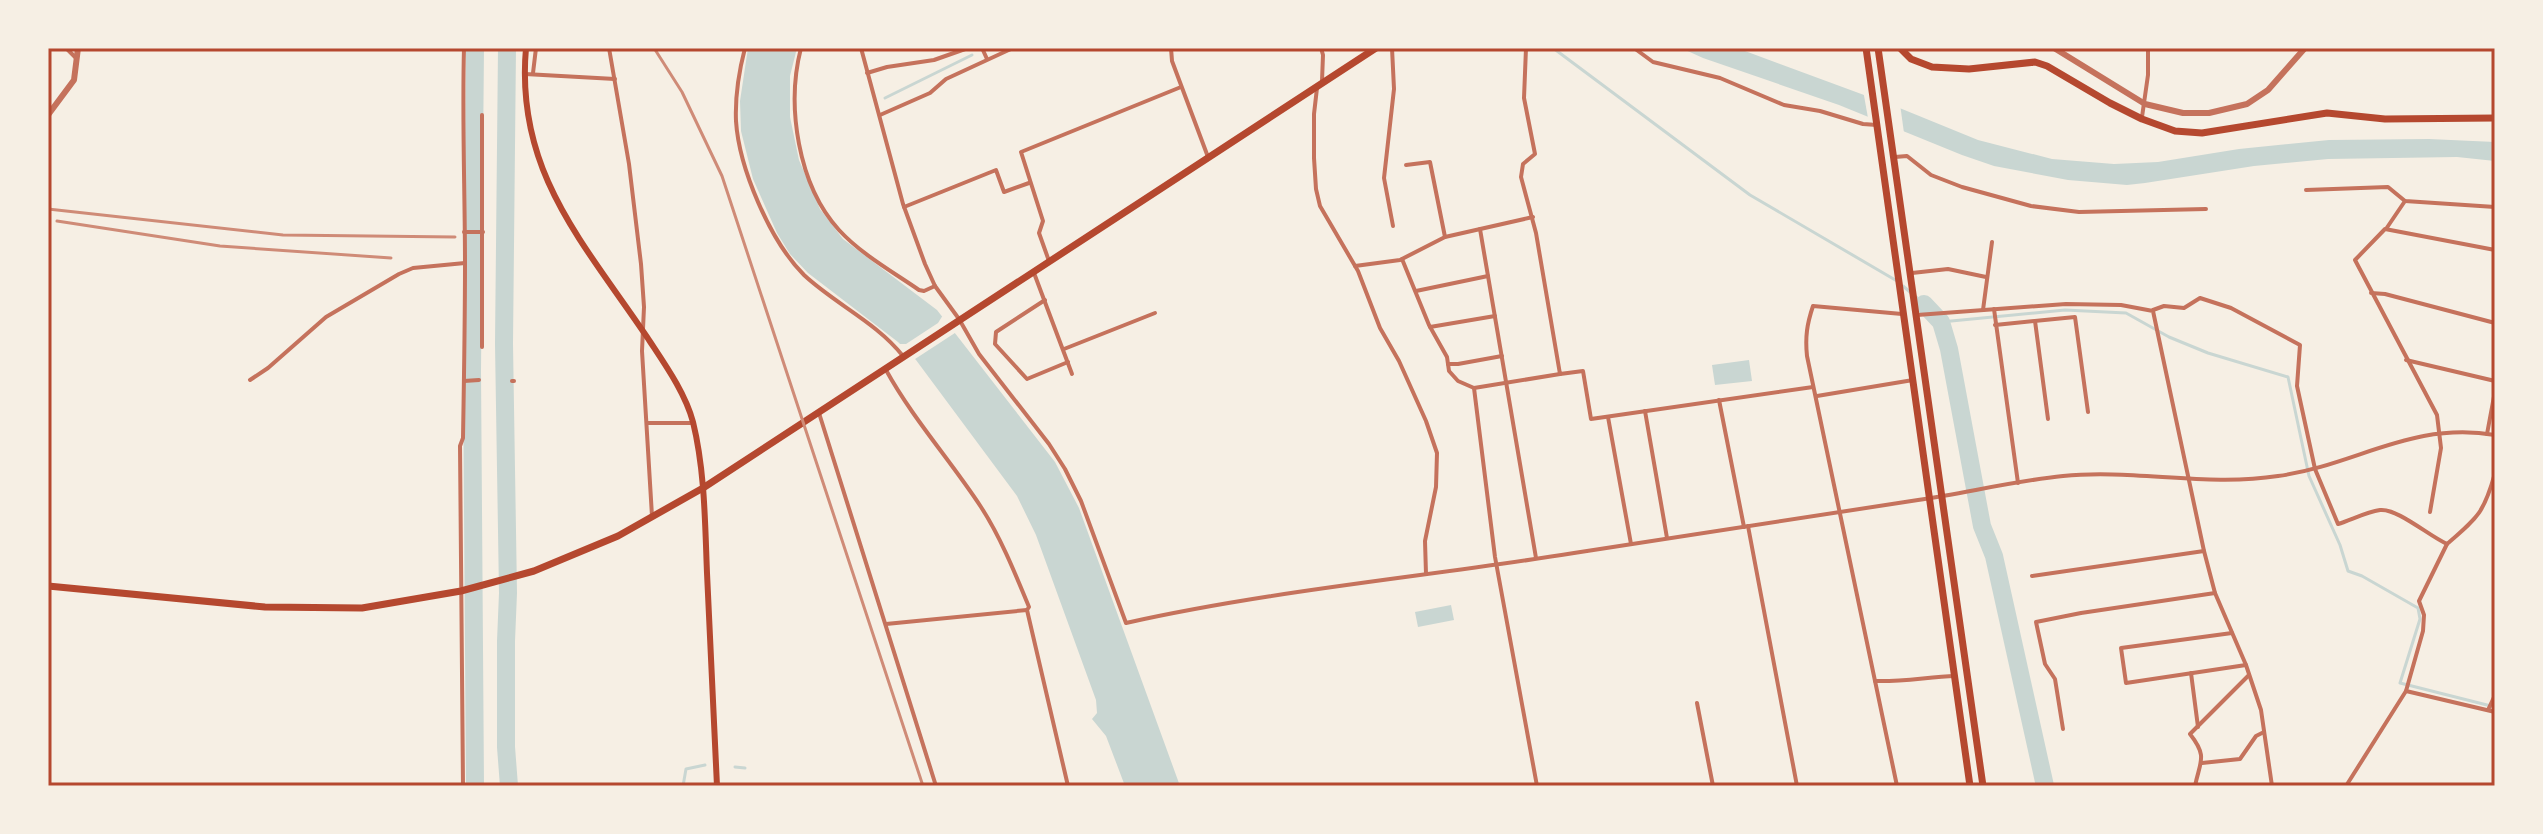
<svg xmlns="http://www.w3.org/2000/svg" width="2543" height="834" font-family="'Source Sans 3',sans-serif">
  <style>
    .water { fill: #c9d6d2 }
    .pier { fill: #f6efe4 }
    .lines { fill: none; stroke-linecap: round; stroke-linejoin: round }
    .stream { stroke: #c9d6d2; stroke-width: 3 }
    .river { stroke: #c9d6d2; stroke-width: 18 }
    .minor { stroke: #c5725c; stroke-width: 4 }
    .tertiary { stroke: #c5725c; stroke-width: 6 }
    .secondary { stroke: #b5482f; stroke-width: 6 }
    .primary { stroke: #b5482f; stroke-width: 7 }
    .rail { stroke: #cf8b77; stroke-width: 3 }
    .neatline { fill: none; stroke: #b5482f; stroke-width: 3 }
  </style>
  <rect width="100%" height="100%" fill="#f6efe4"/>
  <g class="water">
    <polygon points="748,48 797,48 790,76 790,117 799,160 820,209 843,239 937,310 1055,462 1079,508 1180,786 1125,786 1106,736 1092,719 1097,713 1096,700 1036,535 1017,496 916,360 898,342 808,273 790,254 777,233 753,179 741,131 740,101"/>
    <polygon points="1681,48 1737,48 1902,109 1978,140 2052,159 2114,164 2158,162 2239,149 2329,140 2429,139 2495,142 2495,161 2457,157 2328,159 2254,166 2145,183 2127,185 2068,180 1994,166 1962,155 1839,105 1703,58"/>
    <polygon points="1749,360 1752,381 1715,385 1712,365"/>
    <polygon points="1451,605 1454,620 1418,627 1415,612"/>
  </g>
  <g class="pier">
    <polygon points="1863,90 1900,104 1904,133 1868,118"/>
    <polygon points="943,315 958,331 912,361 897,344 906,344 938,323"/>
  </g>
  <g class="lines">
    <g class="stream">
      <polyline points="1553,48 1750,195 1897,281"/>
      <polyline points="885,98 972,55"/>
      <polyline points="1903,286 1924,304"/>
      <polyline points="1941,322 2065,310 2126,313 2169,337 2208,353 2288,377 2309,476 2340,545 2348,571 2362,576 2418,608 2420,619 2400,683 2495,707"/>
      <polyline points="735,767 745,768"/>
      <polyline points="683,786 686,769 705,765"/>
    </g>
    <g class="river">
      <polyline points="507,48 504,344 508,593 506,641 506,747 509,786"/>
      <polyline points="1924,304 1941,322 1949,349 1982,526 1994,556 2045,786"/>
      <polyline points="475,786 472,371 475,48"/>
    </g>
    <g class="minor">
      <polyline points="66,48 76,58"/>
      <polyline points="609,48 629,164 641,264 644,307 642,351 652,516"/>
      <path d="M745 48C739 71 735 97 736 121 739 168 770 241 804 275 835 304 876 322 903 356"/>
      <path d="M801 48C786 106 798 185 839 230 861 254 893 272 919 290L924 291 935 286"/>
      <path d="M861 48 903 204 925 264 935 286 959 319 979 354 1049 444 1065 469 1081 501 1126 623C1274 590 1425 577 1574 553 1688 535 1803 518 1918 500 1966 493 2014 481 2063 476 2134 469 2207 487 2278 476 2357 465 2411 421 2495 435"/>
      <polyline points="982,48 987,59"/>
      <polyline points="1171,48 1172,61 1208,157"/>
      <polyline points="1321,48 1323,55 1322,81"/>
      <polyline points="1392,48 1394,89 1384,178 1393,226"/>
      <polyline points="1526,48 1524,98 1535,154 1523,164 1521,177 1536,233 1560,374 1583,371 1591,419 1813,387"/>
      <polyline points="1634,48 1653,62 1720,78 1784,105 1820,111 1863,124 1877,125"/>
      <polyline points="533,73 536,48"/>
      <polyline points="867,73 887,67 934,60 968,48"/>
      <polyline points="525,74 615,79"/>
      <polyline points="1317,88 1314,114 1314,158 1316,189 1320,206 1358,271 1380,328 1399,361 1426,421 1437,453 1436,487 1425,541 1426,574"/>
      <polyline points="880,115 930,93 946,79 1013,48"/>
      <polyline points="2142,117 2148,75 2148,48"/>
      <polyline points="1895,157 1907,156 1931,175 1962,187 2031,206 2079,212 2206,209"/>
      <polyline points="1406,165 1430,162 1445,237"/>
      <polyline points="2306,190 2388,187 2405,201 2495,207"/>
      <polyline points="904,207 996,170 1004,192 1029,183"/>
      <polyline points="1480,229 1536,558"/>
      <polyline points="2386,229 2405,201"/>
      <polyline points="464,232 483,232"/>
      <polyline points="1402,259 1429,325 1447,357 1449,371 1458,381 1474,388 1560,374"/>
      <polyline points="1049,261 1039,233 1043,221 1021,152 1181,87"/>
      <polyline points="1355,266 1400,260 1445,237 1533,217"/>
      <polyline points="1034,273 1072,374"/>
      <polyline points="1912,273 1948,269 1986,277"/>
      <polyline points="1416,291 1488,276"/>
      <polyline points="2371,293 2385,294 2495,323"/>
      <polyline points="1045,300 996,332 995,344 1027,379 1068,362"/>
      <polyline points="1994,309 2018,483"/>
      <polyline points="1983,310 1992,242"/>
      <path d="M2153 310 2164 306 2184 308 2200 298 2231 308 2300 345 2297 386 2315 469 2338 524C2351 520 2366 512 2380 510 2397 508 2429 536 2447 544 2478 517 2484 513 2495 473"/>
      <polyline points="1917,315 2066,304 2121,305 2153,311 2204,551 2215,593 2246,665 2261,710 2272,786"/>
      <polyline points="2035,321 2048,419"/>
      <polyline points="1995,325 2075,317 2088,412"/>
      <polyline points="1430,327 1495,316"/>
      <polyline points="482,347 482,115"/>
      <polyline points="1064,349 1155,313"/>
      <polyline points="2406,360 2495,381"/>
      <polyline points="1448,364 1458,364 1502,356"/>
      <path d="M886 370C913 419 951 461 981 507 1001 538 1015 573 1029 607L1027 610 1068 786"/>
      <polyline points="250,380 268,368 326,317 399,274 413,268 465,263"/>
      <polyline points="464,381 479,380"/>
      <polyline points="512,381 514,381"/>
      <polyline points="1474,388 1495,557 1537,786"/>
      <polyline points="1817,396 1913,380"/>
      <polyline points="1719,400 1744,527"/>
      <polyline points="1645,411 1667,538"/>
      <polyline points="819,413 936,786"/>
      <polyline points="1608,417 1631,544"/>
      <polyline points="647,423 692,423"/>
      <polyline points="2487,434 2495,391"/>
      <polyline points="2430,512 2441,448 2437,415 2355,260 2385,229 2495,250"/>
      <polyline points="1748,526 1797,786"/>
      <polyline points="2032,576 2204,551"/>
      <polyline points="886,624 1027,610"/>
      <polyline points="2232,633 2121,648 2126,683 2246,665"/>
      <polyline points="2191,673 2198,727"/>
      <path d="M1875 681C1902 682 1928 677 1955 676"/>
      <polyline points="2406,691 2495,712"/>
      <polyline points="1697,703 1713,786"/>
      <polyline points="2488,710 2495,695"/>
      <polyline points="2063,729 2055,679 2045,664 2036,622 2081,613 2215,593"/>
      <polyline points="2202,763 2240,759 2256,736 2264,732"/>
      <path d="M463 786 460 446 463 438C464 380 465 322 465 265 465 192 462 120 464 48"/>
      <path d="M1897 786 1807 356C1805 337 1807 324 1813 306L1902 314"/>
      <path d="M2195 786C2200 761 2208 757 2190 734L2249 675"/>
      <polyline points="2346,786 2406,691 2423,631 2424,615 2419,601 2447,544"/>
    </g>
    <g class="tertiary">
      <polyline points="2054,48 2145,104 2183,113 2209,113 2247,104 2268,90 2305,48"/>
      <polyline points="48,115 74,80 78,48"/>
    </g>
    <path class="secondary" d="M526 48C515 171 583 242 647 337 664 363 685 392 693 422 705 471 705 524 707 573 710 644 713 715 717 786"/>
    <g class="primary">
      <polyline points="1866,48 1970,786"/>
      <polyline points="1878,48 1983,786"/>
      <polyline points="1900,48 1911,59 1932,67 1969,69 2035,62 2047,66 2110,103 2142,119 2175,131 2202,133 2327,113 2385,119 2495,118"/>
      <polyline points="48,586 265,607 362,608 461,591 534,571 618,536 703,488 1376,48"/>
    </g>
    <g class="rail">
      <polyline points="654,48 682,92 722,176 923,786"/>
      <polyline points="48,209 283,235 455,237"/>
      <polyline points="57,221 220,246 391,258"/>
    </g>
  </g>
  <rect width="2543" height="834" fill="none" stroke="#f6efe4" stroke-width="100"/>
  <rect x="50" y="50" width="2443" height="734" class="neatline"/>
</svg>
